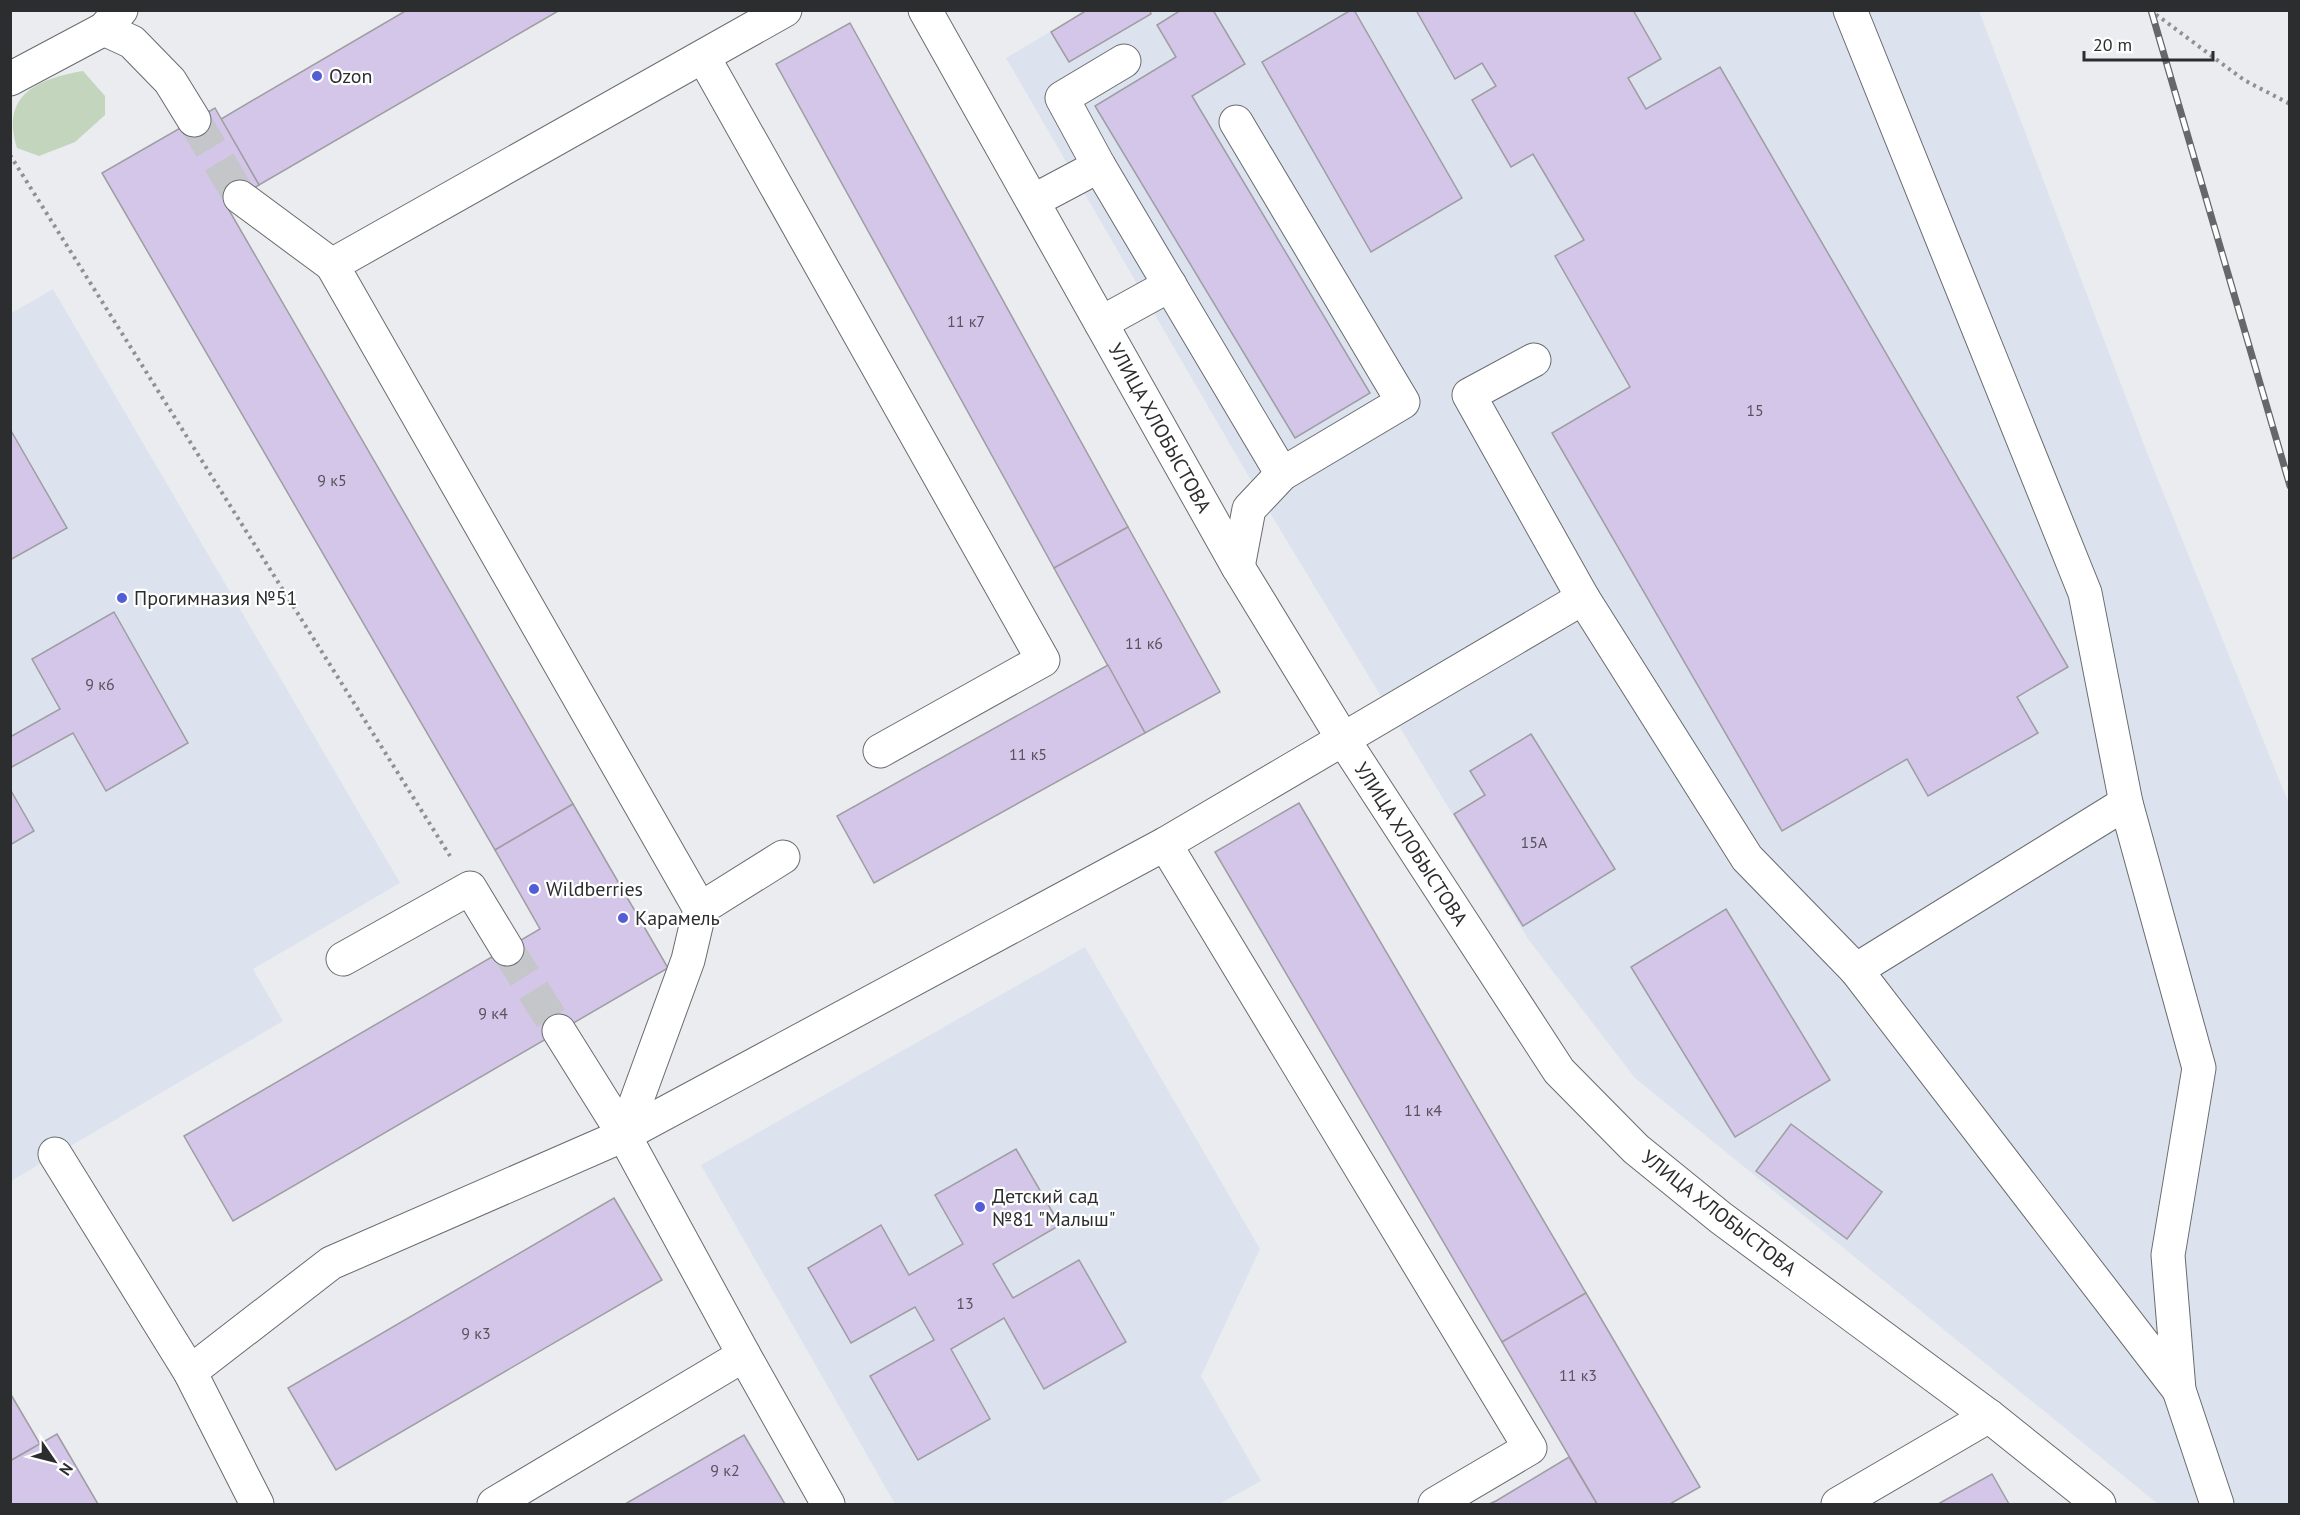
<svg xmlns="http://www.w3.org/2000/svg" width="2300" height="1515" font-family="'PT Sans',sans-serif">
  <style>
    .built { fill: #dce3ee }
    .green { fill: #c3d5bc }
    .building { fill: #d3c6e8; stroke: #9e9da1; stroke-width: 1.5 }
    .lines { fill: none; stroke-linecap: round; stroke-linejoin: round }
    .minor-tunnel { stroke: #c4c6c9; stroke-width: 33; stroke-dasharray: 33 16; stroke-linecap: butt }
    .minor-casing { stroke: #696c6f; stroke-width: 35 }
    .path { stroke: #8e9093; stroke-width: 4; stroke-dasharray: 3 4.5; stroke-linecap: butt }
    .minor { stroke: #fff; stroke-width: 33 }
    .rail-casing { stroke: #66676a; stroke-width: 7 }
    .rail { stroke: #fff; stroke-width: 4.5; stroke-dasharray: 14; stroke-linecap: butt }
    .poi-dot { fill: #535ed5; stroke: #fff; stroke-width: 2 }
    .labels { text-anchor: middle; stroke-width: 4.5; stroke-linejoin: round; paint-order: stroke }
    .number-label { font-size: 16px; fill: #56535d }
    .poi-label { font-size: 20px; fill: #2c2d2f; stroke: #fff; text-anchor: start }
    .street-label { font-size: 20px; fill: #2c2d2f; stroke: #fff }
  </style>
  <rect width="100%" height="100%" fill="#eaecf0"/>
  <g class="built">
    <polygon points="1087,10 1979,11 2146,450 2289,804 2289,1504 2158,1504 1635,1078 1528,939 1267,508 1006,58"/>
    <polygon points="53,289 400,883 253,969 283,1021 11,1181 10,314"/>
    <polygon points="1085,947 1260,1249 1201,1376 1261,1481 1219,1504 895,1504 701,1165"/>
  </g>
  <path class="green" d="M83 71 105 96V115L75 142 39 156 17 148C0 95 37 79 83 71Z"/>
  <g class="building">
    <polygon points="407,10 560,10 259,185 221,119"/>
    <polygon points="1087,10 1150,10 1151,14 1069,62 1051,32"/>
    <polygon points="1181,10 1213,10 1245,64 1192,96 1370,393 1295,438 1095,106 1176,57 1157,25"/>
    <polygon points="1351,10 1354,10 1462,198 1371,252 1262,62"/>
    <polygon points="1416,10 1633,10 1661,59 1628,78 1646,109 1720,67 2068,667 2017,697 2038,733 1928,796 1907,759 1782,831 1552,433 1630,387 1555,256 1584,240 1533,154 1511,167 1472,100 1496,86 1482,63 1455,79"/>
    <polygon points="850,23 1128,527 1054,568 776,64"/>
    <polygon points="215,108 259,185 226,205 573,804 495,850 102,173"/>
    <polygon points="10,429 67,528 10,560"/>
    <polygon points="1128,527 1220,692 1145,733 1054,568"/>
    <polygon points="114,612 188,743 106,791 73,733 10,768 10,737 60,709 32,659"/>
    <polygon points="1108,665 1145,733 874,883 837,816"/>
    <polygon points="1531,734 1615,869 1523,926 1454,814 1485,795 1470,771"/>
    <polygon points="10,789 34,831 10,845"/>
    <polygon points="1299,803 1586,1293 1502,1342 1215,852"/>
    <polygon points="573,804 668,968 233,1221 184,1136 540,929 495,850"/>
    <polygon points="1726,909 1830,1080 1735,1137 1631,967"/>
    <polygon points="1791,1124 1882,1192 1847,1239 1756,1171"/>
    <polygon points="1016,1149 1060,1225 993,1264 1013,1298 1079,1260 1126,1342 1044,1389 1004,1318 951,1349 990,1419 918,1460 870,1376 934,1340 915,1307 851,1343 808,1268 881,1225 909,1275 963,1244 935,1195"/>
    <polygon points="614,1198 662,1280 336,1470 288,1388"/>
    <polygon points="1586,1293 1700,1487 1670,1504 1597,1504 1502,1342"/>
    <polygon points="10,1393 40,1444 10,1461"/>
    <polygon points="57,1434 98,1504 10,1504 10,1461"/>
    <polygon points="744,1435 785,1504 625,1504"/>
    <polygon points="1569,1457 1597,1504 1489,1504 1496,1501"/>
    <polygon points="1992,1474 2009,1504 1938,1504"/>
  </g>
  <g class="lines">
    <g class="minor-tunnel">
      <polyline points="194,120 240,197"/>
      <polyline points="507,949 559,1031"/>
    </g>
    <defs>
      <g id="minor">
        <polyline points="925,10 1238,567 1343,739 1559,1071 1636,1149 1721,1218 1989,1416 2099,1504"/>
        <polyline points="1850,10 2085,593 2126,803 2199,1068 2168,1255 2179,1390 2217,1504"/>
        <polyline points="104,29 132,42 170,81 194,120"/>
        <polyline points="704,58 1043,660 880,751"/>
        <polyline points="1124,61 1062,98 1099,166 1282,474"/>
        <polyline points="10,79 104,29 121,10"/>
        <polyline points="1236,122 1403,402 1282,474 1249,509 1238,567"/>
        <polyline points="240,197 332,265"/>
        <polyline points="1033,201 1099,166"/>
        <polyline points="1101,323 1170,285"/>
        <polyline points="1534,360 1469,395 1583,598 1747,858 1856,970 2126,803"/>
        <polyline points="1165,844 1530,1448 1435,1504"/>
        <polyline points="700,909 783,857"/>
        <polyline points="343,959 470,888 507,949"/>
        <polyline points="1856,970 2179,1390"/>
        <polyline points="559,1031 624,1135"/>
        <polyline points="55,1154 190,1372 257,1504"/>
        <polyline points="744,1355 828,1504"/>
        <polyline points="190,1372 331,1263 624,1135 688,960 700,909 332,265 785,10"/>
        <polyline points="494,1504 744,1355 624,1135 1165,844 1583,598"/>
        <polyline points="1838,1504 1989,1416"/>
      </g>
    </defs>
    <use href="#minor" class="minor-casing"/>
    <g class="path">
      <polyline points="2150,10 2244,80 2290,104"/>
      <polyline points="10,155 450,856"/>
    </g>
    <use href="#minor" class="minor"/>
    <defs>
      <polyline id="rail" points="2151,10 2290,486"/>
    </defs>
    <use href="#rail" class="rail-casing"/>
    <use href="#rail" class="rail"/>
  </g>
  <g class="poi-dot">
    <circle cx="317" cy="76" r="6"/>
    <circle cx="122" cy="598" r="6"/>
    <circle cx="534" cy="889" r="6"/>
    <circle cx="623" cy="918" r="6"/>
    <circle cx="980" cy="1207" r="6"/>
  </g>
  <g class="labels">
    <g class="number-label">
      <text x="966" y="327">11 к7</text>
      <text x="1755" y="416">15</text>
      <text x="332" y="486">9 к5</text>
      <text x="1144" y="649">11 к6</text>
      <text x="100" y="690">9 к6</text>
      <text x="1028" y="760">11 к5</text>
      <text x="1534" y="848">15А</text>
      <text x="493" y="1019">9 к4</text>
      <text x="1423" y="1116">11 к4</text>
      <text x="965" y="1309">13</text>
      <text x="476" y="1339">9 к3</text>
      <text x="1578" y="1381">11 к3</text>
      <text x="725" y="1476">9 к2</text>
    </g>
    <g class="poi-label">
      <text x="329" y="83">Ozon</text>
      <text x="134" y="605">Прогимназия №51</text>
      <text x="546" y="896">Wildberries</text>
      <text x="635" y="925">Карамель</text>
      <text x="992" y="1203">Детский сад<tspan x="992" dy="23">№81 "Малыш"</tspan></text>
    </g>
    <g class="street-label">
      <text transform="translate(1160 428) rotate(61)" y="7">УЛИЦА ХЛОБЫСТОВА</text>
      <text transform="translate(1411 844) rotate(57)" y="7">УЛИЦА ХЛОБЫСТОВА</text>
      <text transform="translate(1719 1213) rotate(38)" y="7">УЛИЦА ХЛОБЫСТОВА</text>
    </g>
  </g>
  <rect width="2300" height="1515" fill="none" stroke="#2c2d2f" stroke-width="24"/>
  <g transform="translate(54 1461) rotate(125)" stroke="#ffffff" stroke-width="4.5" paint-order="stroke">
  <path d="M0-4.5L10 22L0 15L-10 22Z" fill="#2c2d2f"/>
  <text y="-9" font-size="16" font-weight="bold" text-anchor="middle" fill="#2c2d2f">N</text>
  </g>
  <path d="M2084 51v9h129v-9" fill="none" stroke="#2c2d2f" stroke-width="3"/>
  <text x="2093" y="51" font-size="18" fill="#2c2d2f" stroke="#ffffff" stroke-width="4.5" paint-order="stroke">20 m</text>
</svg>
